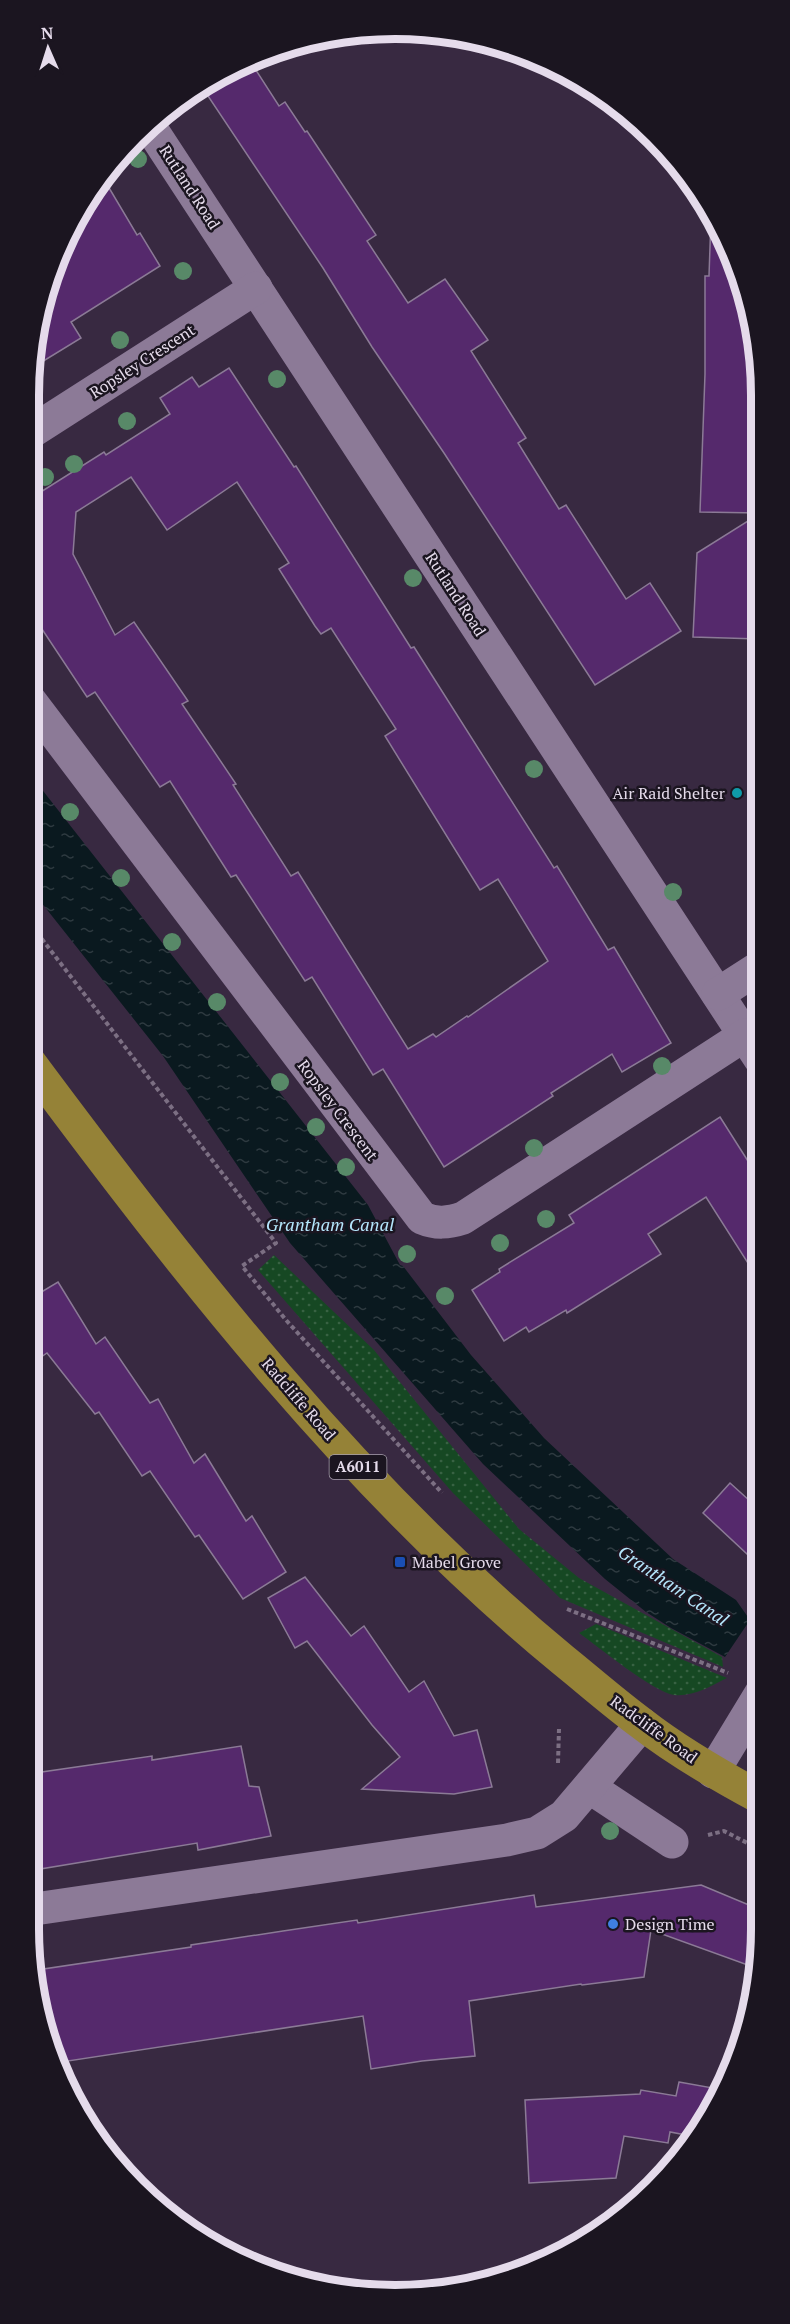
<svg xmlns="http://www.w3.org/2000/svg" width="790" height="2324" font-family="'PT Serif',serif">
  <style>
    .grass { fill: url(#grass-dots) }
    .water { fill: url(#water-ripples) }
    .building { fill: #55296c; stroke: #8b7a96; stroke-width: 1.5; fill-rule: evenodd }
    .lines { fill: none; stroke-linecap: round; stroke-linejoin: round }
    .path { stroke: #7c6f83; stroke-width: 4; stroke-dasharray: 4.5 3; stroke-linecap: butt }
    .minor { stroke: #8c7a97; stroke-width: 33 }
    .highway { stroke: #958237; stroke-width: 33 }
    .tree { fill: #588968 }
    .culture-dot { fill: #0f9aa8; stroke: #1b1520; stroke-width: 2 }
    .transit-dot { fill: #1a4fb4; stroke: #1b1520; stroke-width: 2 }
    .shop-dot { fill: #3f7fe0; stroke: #1b1520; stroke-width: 2 }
    .labels { text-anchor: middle; stroke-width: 5; stroke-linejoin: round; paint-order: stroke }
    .shield { fill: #1b1520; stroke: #a8a0ae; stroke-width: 1.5 }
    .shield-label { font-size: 15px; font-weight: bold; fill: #e5dbeb }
    .street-label { font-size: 16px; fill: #e5dbeb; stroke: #1b1520 }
    .poi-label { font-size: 16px; fill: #e5dbeb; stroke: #1b1520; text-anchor: start }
    .water-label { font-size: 18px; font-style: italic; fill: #b5e6fc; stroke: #1b1520 }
    .rim { fill: none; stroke: #e5dbeb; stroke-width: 8 }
  </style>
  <defs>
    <pattern id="grass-dots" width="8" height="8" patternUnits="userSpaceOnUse" patternTransform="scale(1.5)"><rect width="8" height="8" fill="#164823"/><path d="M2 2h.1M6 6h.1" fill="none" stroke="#386243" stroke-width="1.8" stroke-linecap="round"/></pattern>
    <pattern id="water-ripples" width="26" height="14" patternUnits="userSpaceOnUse" patternTransform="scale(1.5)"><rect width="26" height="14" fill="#0a191f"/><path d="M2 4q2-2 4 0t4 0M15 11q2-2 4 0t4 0" fill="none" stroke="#2e3a40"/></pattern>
  </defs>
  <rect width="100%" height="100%" fill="#382941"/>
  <g class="grass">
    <polygon points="274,1255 374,1350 519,1529 579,1578 722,1657 723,1667 560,1598 453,1493 258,1270"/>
    <path d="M596 1624 727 1678C711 1686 693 1697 674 1695 653 1692 599 1647 579 1633Z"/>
  </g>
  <polygon class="water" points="29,773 368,1205 400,1265 403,1266 471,1355 544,1438 673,1559 736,1600 750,1620 725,1657 671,1628 646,1612 605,1579 483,1464 290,1243 163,1056 29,887"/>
  <g class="building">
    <polygon points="252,64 279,106 285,102 305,132 307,131 376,235 367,241 408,303 445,279 488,340 471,351 526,438 518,443 559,509 566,505 626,599 650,583 681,631 595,685 444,453 372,347 323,268 202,87 221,74"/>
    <polygon points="102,176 137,235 140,233 160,266 71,322 81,338 32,368 41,300"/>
    <polygon points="711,218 733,254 758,348 759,513 700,512 705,374 705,276 709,276"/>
    <path d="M229 368 294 467 296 466 411 648 414 647 554 868 557 866 608 950 614 947 671 1043 622 1072 612 1054 551 1093 553 1096 444 1167 383 1069 373 1075 312 977 305 981 236 875 231 877 170 781 160 787 95 692 87 697 28 608V500L104 452 106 455 170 414 160 398 192 377 199 387ZM131 477 167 530 237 482 289 563 279 569 315 626 321 634 331 628 396 729 385 736 480 890 498 879 548 961 468 1017 467 1016 436 1037 433 1034 408 1049 298 872 291 876 233 785 236 784 182 704 188 701 134 622 115 635 73 554 76 512Z"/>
    <polygon points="759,514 759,639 693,637 697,553"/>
    <polygon points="720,1117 760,1180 760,1282 706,1197 648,1234 661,1254 567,1313 566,1310 529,1332 526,1327 504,1341 472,1290 500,1272 499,1269 574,1223 569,1215"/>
    <polygon points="58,1282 96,1344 105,1337 150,1403 158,1399 194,1463 205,1454 246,1521 252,1516 286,1572 243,1599 199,1535 195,1537 150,1471 142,1476 99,1412 95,1414 47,1353 28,1366 28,1300"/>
    <polygon points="730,1483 761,1511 761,1567 703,1513"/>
    <polygon points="305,1577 351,1636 364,1626 409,1692 424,1681 454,1736 477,1730 492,1787 454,1794 362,1789 400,1757 372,1725 307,1641 295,1648 268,1598"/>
    <polygon points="241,1746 249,1786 259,1787 271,1836 198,1850 197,1843 28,1871 28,1774 152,1756 152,1760"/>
    <polygon points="701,1885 761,1910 762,1929 756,1968 651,1930 644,1977 582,1985 581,1984 469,2001 475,2056 422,2061 371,2069 363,2016 55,2063 37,1970 191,1947 191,1945 283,1931 357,1920 358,1923 534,1895 536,1907"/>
    <polygon points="679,2082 713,2088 710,2111 696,2137 670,2132 668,2143 624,2136 616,2178 529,2183 525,2100 640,2094 641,2090 676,2096"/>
  </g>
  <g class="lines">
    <g class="path">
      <polyline points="28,921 276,1243 242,1266 286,1320 442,1493"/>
      <polyline points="567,1609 728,1673"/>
      <polyline points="558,1763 559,1729"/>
      <polyline points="708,1835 724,1831 761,1850"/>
    </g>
    <g class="minor">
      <polyline points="152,130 760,1059"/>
      <polyline points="28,434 256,288"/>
      <path d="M28 698 422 1218C436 1224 448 1223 463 1218L745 1035"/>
      <polyline points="718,994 760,967"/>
      <polyline points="713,1772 761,1693"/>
      <polyline points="589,1787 672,1842"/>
      <polyline points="28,1910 507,1840 537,1833 564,1816 642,1724"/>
    </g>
    <path class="highway" d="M28 1060C188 1275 355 1489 563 1660 589 1681 614 1703 641 1723 678 1752 720 1776 761 1798"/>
  </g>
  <g class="tree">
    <circle cx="138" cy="159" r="9"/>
    <circle cx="183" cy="271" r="9"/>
    <circle cx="120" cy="340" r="9"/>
    <circle cx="277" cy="379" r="9"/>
    <circle cx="127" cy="421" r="9"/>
    <circle cx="74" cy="464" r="9"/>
    <circle cx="45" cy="477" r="9"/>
    <circle cx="413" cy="578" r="9"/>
    <circle cx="534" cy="769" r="9"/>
    <circle cx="70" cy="812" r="9"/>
    <circle cx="121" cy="878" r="9"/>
    <circle cx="673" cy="892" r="9"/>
    <circle cx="172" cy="942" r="9"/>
    <circle cx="217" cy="1002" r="9"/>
    <circle cx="662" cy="1066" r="9"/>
    <circle cx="280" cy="1082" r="9"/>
    <circle cx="316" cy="1127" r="9"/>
    <circle cx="534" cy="1148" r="9"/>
    <circle cx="346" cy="1167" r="9"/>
    <circle cx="546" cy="1219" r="9"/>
    <circle cx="500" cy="1243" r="9"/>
    <circle cx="407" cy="1254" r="9"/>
    <circle cx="445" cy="1296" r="9"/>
    <circle cx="610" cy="1831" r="9"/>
  </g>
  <circle class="culture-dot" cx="737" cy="793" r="6"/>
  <rect class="transit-dot" x="394" y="1556" width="12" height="12" rx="3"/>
  <circle class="shop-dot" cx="613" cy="1924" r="6"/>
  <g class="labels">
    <rect class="shield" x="329.5" y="1455" width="57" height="24" rx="4.5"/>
    <g class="shield-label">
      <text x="358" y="1472">A6011</text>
    </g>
    <g class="street-label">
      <text transform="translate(190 187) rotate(57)" y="6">Rutland Road</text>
      <text transform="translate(142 361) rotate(-33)" y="6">Ropsley Crescent</text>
      <text transform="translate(456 594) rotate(57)" y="6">Rutland Road</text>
      <text transform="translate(338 1110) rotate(53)" y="6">Ropsley Crescent</text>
      <text transform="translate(299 1399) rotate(49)" y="6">Radcliffe Road</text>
      <text transform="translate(654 1729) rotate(36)" y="6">Radcliffe Road</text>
    </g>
    <g class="poi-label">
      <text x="725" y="799" text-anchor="end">Air Raid Shelter</text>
      <text x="412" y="1568">Mabel Grove</text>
      <text x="625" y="1930">Design Time</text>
    </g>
    <g class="water-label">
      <text x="330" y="1231">Grantham Canal</text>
      <text transform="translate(673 1586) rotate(34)" y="6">Grantham Canal</text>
    </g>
  </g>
  <path d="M0 0H790V2324H0ZM395 39H395A356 356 0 0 1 751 395V1929A356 356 0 0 1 395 2285H395A356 356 0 0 1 39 1929V395A356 356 0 0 1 395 39Z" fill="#1b1520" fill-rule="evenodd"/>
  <path class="rim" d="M395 39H395A356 356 0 0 1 751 395V1929A356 356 0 0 1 395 2285H395A356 356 0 0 1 39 1929V395A356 356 0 0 1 395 39Z"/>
  <g transform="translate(48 48) rotate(357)" stroke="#1b1520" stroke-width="4.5" paint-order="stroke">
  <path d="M0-4.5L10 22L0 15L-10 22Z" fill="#e5dbeb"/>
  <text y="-9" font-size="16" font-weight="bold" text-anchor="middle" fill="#e5dbeb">N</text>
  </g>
</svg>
